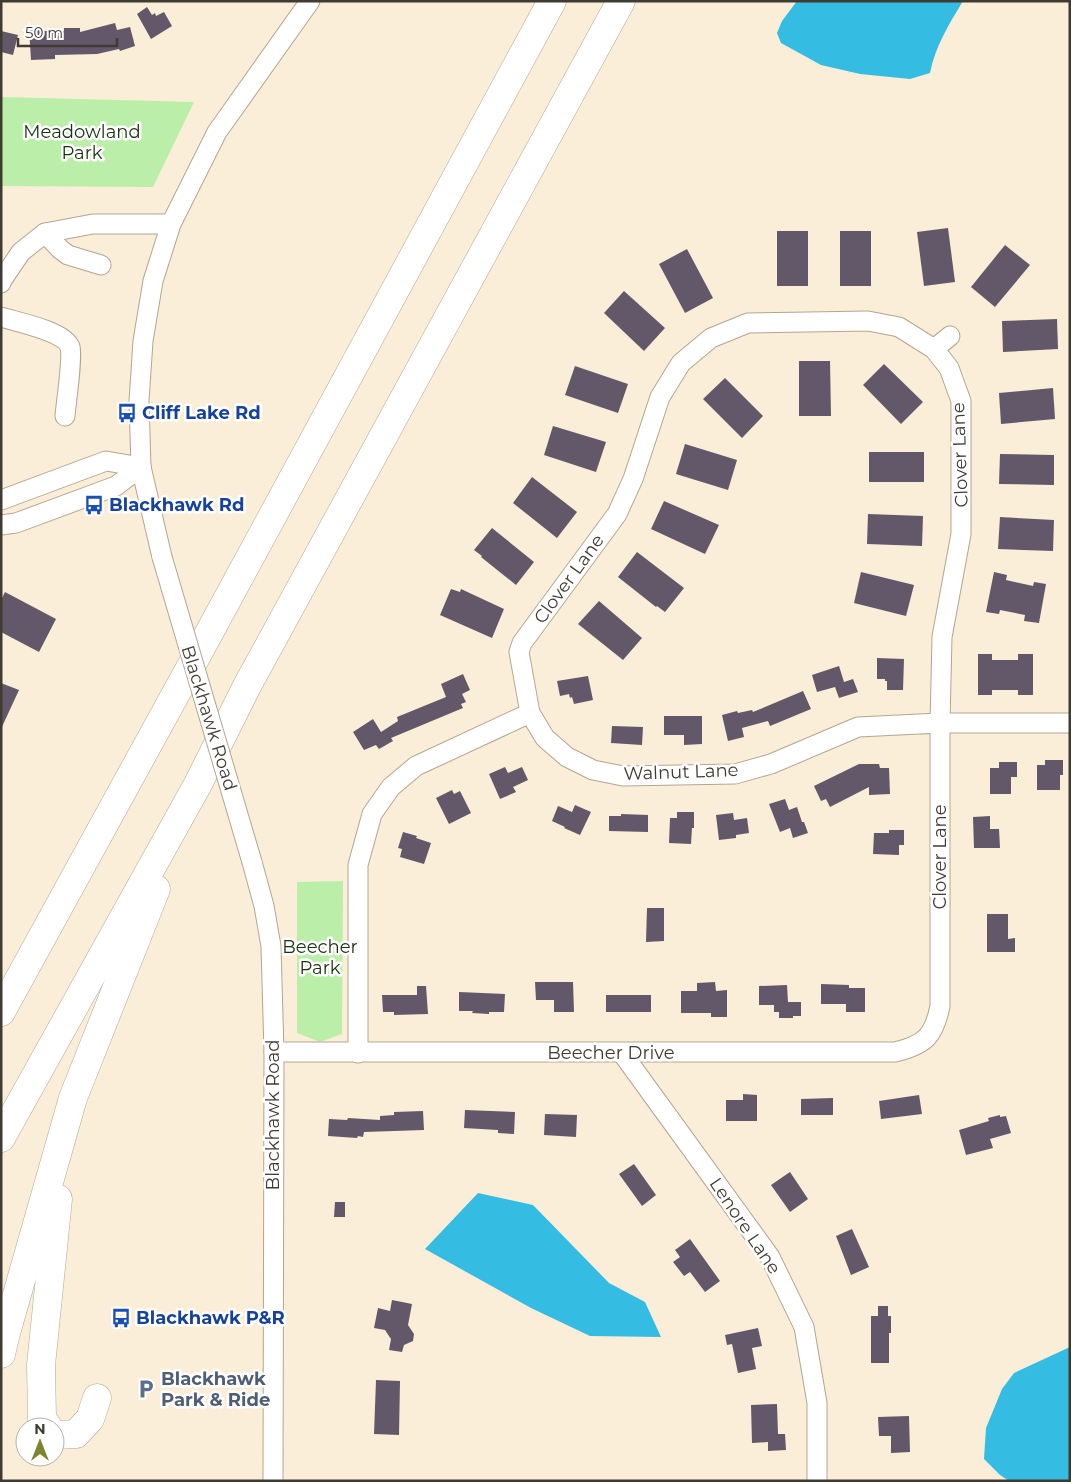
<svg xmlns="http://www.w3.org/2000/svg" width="1071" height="1482" font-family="Montserrat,sans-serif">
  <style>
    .green { fill: #bbeea9 }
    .water { fill: #35bce2 }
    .building { fill: #62586a }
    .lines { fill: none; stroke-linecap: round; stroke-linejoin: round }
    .minor-casing { stroke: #b2a692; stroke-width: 21 }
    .highway-casing { stroke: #b2a692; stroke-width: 29 }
    .minor { stroke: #fff; stroke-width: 19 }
    .highway { stroke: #fff; stroke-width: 28 }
    .minor-bridge-casing { stroke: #b2a692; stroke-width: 21; stroke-linecap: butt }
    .minor-bridge { stroke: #fff; stroke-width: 19 }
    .labels { text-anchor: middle; stroke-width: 5; stroke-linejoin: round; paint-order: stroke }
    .park-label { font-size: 18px; fill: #1a3010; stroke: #fff }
    .transit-label { font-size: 18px; font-weight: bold; fill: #164399; stroke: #fff; text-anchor: start }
    .street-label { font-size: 18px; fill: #403b32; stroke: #fff }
    .service-label { font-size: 18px; font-weight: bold; fill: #4e5e75; stroke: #fff; text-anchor: start }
  </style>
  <rect width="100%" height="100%" fill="#faeed8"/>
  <g class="green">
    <polygon points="1,97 194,102 153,187 1,186"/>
    <polygon points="343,881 342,1034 320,1042 297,1033 297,882"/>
  </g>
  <g class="water">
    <path d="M797 1H963C949 24 935 47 930 73L910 79 860 74 821 65 781 43 777 33 782 21Z"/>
    <polygon points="478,1193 533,1205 609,1283 645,1302 661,1337 590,1336 531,1308 425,1249"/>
    <polygon points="1070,1347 1070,1481 1009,1481 1000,1475 984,1459 986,1428 1002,1389 1014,1373"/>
  </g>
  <g class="building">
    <polygon points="147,7 152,15 155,13 156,16 164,12 172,26 151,39 137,14"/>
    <polygon points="115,23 117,30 130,27 135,46 120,51 119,49 97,54 55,55 55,59 31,60 29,28 43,28 43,31 64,31 64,28 80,28 80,32"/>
    <polygon points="1,31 18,35 13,55 1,52"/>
    <polygon points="948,228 955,282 924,286 917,232"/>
    <rect x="777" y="231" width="31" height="55"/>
    <rect x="840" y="231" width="31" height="55"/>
    <polygon points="1005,245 1030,265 995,307 971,287"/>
    <polygon points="687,249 713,298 685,313 659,264"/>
    <polygon points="624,291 665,328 644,351 604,313"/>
    <polygon points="1057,319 1058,349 1003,352 1002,321"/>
    <polygon points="799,361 830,361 831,416 799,416"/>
    <polygon points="884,364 923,402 901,424 863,385"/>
    <polygon points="575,366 628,384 618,413 565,395"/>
    <polygon points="725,378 763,416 742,438 703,399"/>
    <polygon points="1053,388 1055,419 1001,424 999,393"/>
    <polygon points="553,426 606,442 596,472 544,455"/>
    <polygon points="685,444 737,460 728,490 676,474"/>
    <rect x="869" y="452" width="55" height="30"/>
    <polygon points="1000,454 1054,455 1054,485 999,484"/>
    <polygon points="532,477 577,512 557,538 513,503"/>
    <polygon points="664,501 719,525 705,554 651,529"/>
    <polygon points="868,514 923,516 922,546 867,544"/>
    <polygon points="1000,517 1054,520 1053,551 998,549"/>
    <polygon points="492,528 534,562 516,585 481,557 482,556 474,550"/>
    <polygon points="637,552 684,588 665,612 657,606 656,607 618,577"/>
    <polygon points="861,572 914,585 906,616 854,603"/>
    <polygon points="994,572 1007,575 1006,580 1033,586 1034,582 1046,584 1039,623 1024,621 1025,615 1000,610 999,614 986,612"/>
    <polygon points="451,589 460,592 461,589 504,609 492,638 440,615"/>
    <polygon points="5,592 56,619 39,652 1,632 1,600"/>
    <polygon points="599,601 642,638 623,660 578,624"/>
    <polygon points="978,654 992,654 992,660 1018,660 1018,654 1033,654 1033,695 1018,695 1018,690 992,690 992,695 978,695"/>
    <polygon points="877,658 904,659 903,690 887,690 887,681 885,681 885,679 877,679"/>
    <polygon points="839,666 844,682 853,679 858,692 839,698 835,687 817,692 812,675"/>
    <polygon points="463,674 470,690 462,694 466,702 461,704 463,708 391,738 393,741 379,749 376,745 364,750 353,732 373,719 381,732 398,721 397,717 446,697 441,684"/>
    <polygon points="588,676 593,700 574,704 572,697 570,698 569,694 560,696 557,681"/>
    <polygon points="1,683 19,690 1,729"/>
    <polygon points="803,691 811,709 770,726 768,721 742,728 744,737 728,741 722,715 737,711 738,713 752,710 753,712"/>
    <polygon points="664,716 702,716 702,744 684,745 684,735 664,735"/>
    <polygon points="612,726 643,727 642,745 611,743"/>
    <polygon points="1045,760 1063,760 1063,775 1060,775 1060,790 1037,790 1037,765 1045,765"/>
    <polygon points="999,762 1017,762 1017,777 1011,777 1011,794 990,794 990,768 999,768"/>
    <polygon points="859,764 879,764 880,768 889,768 890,794 869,795 869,787 830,807 826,799 821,801 814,786"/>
    <polygon points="505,767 508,773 522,767 528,780 513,787 516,792 500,799 489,774"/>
    <polygon points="452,790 454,794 460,791 471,813 449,824 436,798"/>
    <polygon points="785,799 789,810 797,807 802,822 804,822 808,833 793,838 790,828 780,832 769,804"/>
    <polygon points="575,805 591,812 580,835 564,828 565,827 552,821 558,806 572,812"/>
    <polygon points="677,812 694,812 694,828 692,828 691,844 669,843 670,818 677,818"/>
    <polygon points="733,813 734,820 747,818 749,833 736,835 736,838 719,840 716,815"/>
    <polygon points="621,814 648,815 648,832 609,831 609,816 621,816"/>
    <polygon points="990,816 990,829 999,829 1000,848 974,848 973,817"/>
    <polygon points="889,830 904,830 904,845 899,845 899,855 873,854 874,833 889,833"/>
    <polygon points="403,832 417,836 416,838 431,843 424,864 400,857 402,849 398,848"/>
    <polygon points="647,908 664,908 664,941 646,942"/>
    <polygon points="987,914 1008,914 1008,939 1015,938 1015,952 987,952"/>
    <polygon points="535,982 573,982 574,1012 554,1012 554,1000 536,1000"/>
    <polygon points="715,982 716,991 727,990 727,1017 711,1017 711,1013 681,1013 681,991 697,991 697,983"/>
    <polygon points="821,984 849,985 849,988 865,988 865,1012 846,1012 846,1004 821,1004"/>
    <polygon points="787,985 788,1002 801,1002 801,1016 793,1016 793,1018 779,1018 779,1012 774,1012 774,1005 759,1005 759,986"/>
    <polygon points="417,986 426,986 428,1014 394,1015 394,1012 383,1012 382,995 417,995"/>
    <polygon points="459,992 505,994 504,1012 489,1012 489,1014 472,1013 473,1011 459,1011"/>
    <rect x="606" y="995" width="45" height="17"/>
    <polygon points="743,1094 757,1095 757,1121 726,1121 726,1100 743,1100"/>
    <polygon points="919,1095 922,1114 881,1119 879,1101"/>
    <polygon points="833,1098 833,1115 801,1115 801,1099"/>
    <polygon points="465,1110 515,1112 514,1134 498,1133 498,1130 464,1128"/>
    <polygon points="423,1111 424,1130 364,1132 363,1137 358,1136 357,1138 328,1136 329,1119 347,1120 348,1118 380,1120 380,1116 394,1115 394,1112"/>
    <polygon points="545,1114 577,1115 576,1137 544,1135"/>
    <polygon points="1000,1115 1000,1117 1006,1116 1011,1133 990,1139 993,1148 966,1155 959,1130 989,1121 988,1118"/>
    <polygon points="634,1164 656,1195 642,1206 619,1174"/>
    <polygon points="790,1172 808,1199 790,1212 771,1185"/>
    <polygon points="335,1202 345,1202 345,1217 334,1217"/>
    <polygon points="852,1229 869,1267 851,1275 836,1236"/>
    <polygon points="690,1239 720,1281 705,1292 690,1272 684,1276 673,1262 680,1257 675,1250"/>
    <polygon points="392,1300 412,1304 408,1325 414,1334 413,1341 404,1345 402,1352 389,1350 391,1339 385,1330 374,1328 378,1308 390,1311"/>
    <polygon points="878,1306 888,1306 888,1316 891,1316 891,1333 889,1333 889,1363 871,1363 871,1316 878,1316"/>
    <polygon points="758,1328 762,1346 752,1348 756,1369 738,1373 732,1344 727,1345 725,1335"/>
    <polygon points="376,1380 400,1381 399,1435 374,1434"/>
    <polygon points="777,1404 778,1434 785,1434 786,1450 768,1451 768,1442 752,1443 751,1405"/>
    <polygon points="909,1416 910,1452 891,1453 891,1436 879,1436 878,1417"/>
  </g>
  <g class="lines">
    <defs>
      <g id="minor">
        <polyline points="45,233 60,249 68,255 101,265"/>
        <polyline points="1,283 2,280 21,252 45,233 93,224 171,224"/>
        <path d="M1 317C17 322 64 331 70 347 73 357 66 403 65 416"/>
        <polyline points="934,349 950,336"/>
        <polyline points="1,500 106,461 141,467"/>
        <polyline points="1,525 16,523 116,486 141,467"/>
        <polyline points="162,557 141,467 139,401 143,341 153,281 171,224 217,132 310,1"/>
        <polyline points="252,862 264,906 271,946 274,1052 273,1481"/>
        <path d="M274 1052H895C925 1045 934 1036 940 1006V723L942 637 961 534V401L949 368 934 349 899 327 868 321 748 323 711 338 681 363 660 397 633 479 617 514 522 643 519 652 530 713 545 738 567 757 593 770 623 776 735 774 771 764 858 727 940 723H1070"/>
        <polyline points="358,1053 358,865 372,814 391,787 416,766 530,713"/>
        <polyline points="622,1053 770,1257 804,1327 817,1403 817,1481"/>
      </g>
      <g id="highway">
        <polyline points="1,1012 196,657 552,1"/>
        <polyline points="1,1138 198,784 247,686 621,1"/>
        <polyline points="1,1354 6,1333 73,1098 156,889"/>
        <polyline points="48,1427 42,1419 41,1365 58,1199"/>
        <polyline points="55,1435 76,1434 90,1419 97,1398"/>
      </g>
    </defs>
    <use href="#minor" class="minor-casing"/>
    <use href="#highway" class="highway-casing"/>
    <use href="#minor" class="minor"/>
    <use href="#highway" class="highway"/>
    <defs>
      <polyline id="minor-bridge" points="162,557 252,862"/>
    </defs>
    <use href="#minor-bridge" class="minor-bridge-casing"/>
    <use href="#minor-bridge" class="minor-bridge"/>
  </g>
  <defs>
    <symbol id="bus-bare" viewBox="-9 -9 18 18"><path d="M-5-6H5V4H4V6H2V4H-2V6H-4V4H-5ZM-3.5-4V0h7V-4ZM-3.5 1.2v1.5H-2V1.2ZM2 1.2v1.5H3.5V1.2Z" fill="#1a4fb4" stroke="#fff" stroke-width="2.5" paint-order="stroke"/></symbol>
    <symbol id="parking-bare" viewBox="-9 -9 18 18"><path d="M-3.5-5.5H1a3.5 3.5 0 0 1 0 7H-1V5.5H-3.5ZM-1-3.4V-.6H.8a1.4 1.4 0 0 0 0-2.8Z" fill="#5c6f8a" stroke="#fff" stroke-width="2.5" paint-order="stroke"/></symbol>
  </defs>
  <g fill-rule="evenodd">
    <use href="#bus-bare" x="113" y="399" width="28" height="28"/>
    <use href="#bus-bare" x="80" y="491" width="28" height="28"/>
    <use href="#bus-bare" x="107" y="1304" width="28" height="28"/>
    <use href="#parking-bare" x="132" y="1375" width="28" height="28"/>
  </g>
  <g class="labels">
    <g class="park-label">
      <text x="82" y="138">Meadowland<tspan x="82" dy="21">Park</tspan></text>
      <text x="320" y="953">Beecher<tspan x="320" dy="21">Park</tspan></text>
    </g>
    <g class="transit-label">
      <text x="142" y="419">Cliff Lake Rd</text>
      <text x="109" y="511">Blackhawk Rd</text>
      <text x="136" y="1324">Blackhawk P&amp;R</text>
    </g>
    <g class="street-label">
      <text transform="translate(960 455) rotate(-92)" y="6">Clover Lane</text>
      <text transform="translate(569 579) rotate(-54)" y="6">Clover Lane</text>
      <text transform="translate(209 718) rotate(73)" y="6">Blackhawk Road</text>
      <text transform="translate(681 772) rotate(-2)" y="6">Walnut Lane</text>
      <text transform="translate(940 857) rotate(-90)" y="6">Clover Lane</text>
      <text x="611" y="1059">Beecher Drive</text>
      <text transform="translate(273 1115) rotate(-90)" y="6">Blackhawk Road</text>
      <text transform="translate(745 1226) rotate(56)" y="6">Lenore Lane</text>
    </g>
    <g class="service-label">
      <text x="161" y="1385">Blackhawk<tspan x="161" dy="21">Park &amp; Ride</tspan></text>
    </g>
  </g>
  <rect width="1071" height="1482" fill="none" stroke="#403b32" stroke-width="5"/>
  <g transform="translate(40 1442)"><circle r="24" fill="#ffffff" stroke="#b3b1ad"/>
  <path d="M0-4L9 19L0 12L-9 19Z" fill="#7e8531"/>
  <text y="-8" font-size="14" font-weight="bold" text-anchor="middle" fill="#403b32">N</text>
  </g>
  <path d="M18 38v8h99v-8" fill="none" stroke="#403b32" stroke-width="2.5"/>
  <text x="25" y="38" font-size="15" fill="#403b32" stroke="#ffffff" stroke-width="4" paint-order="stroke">50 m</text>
</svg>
